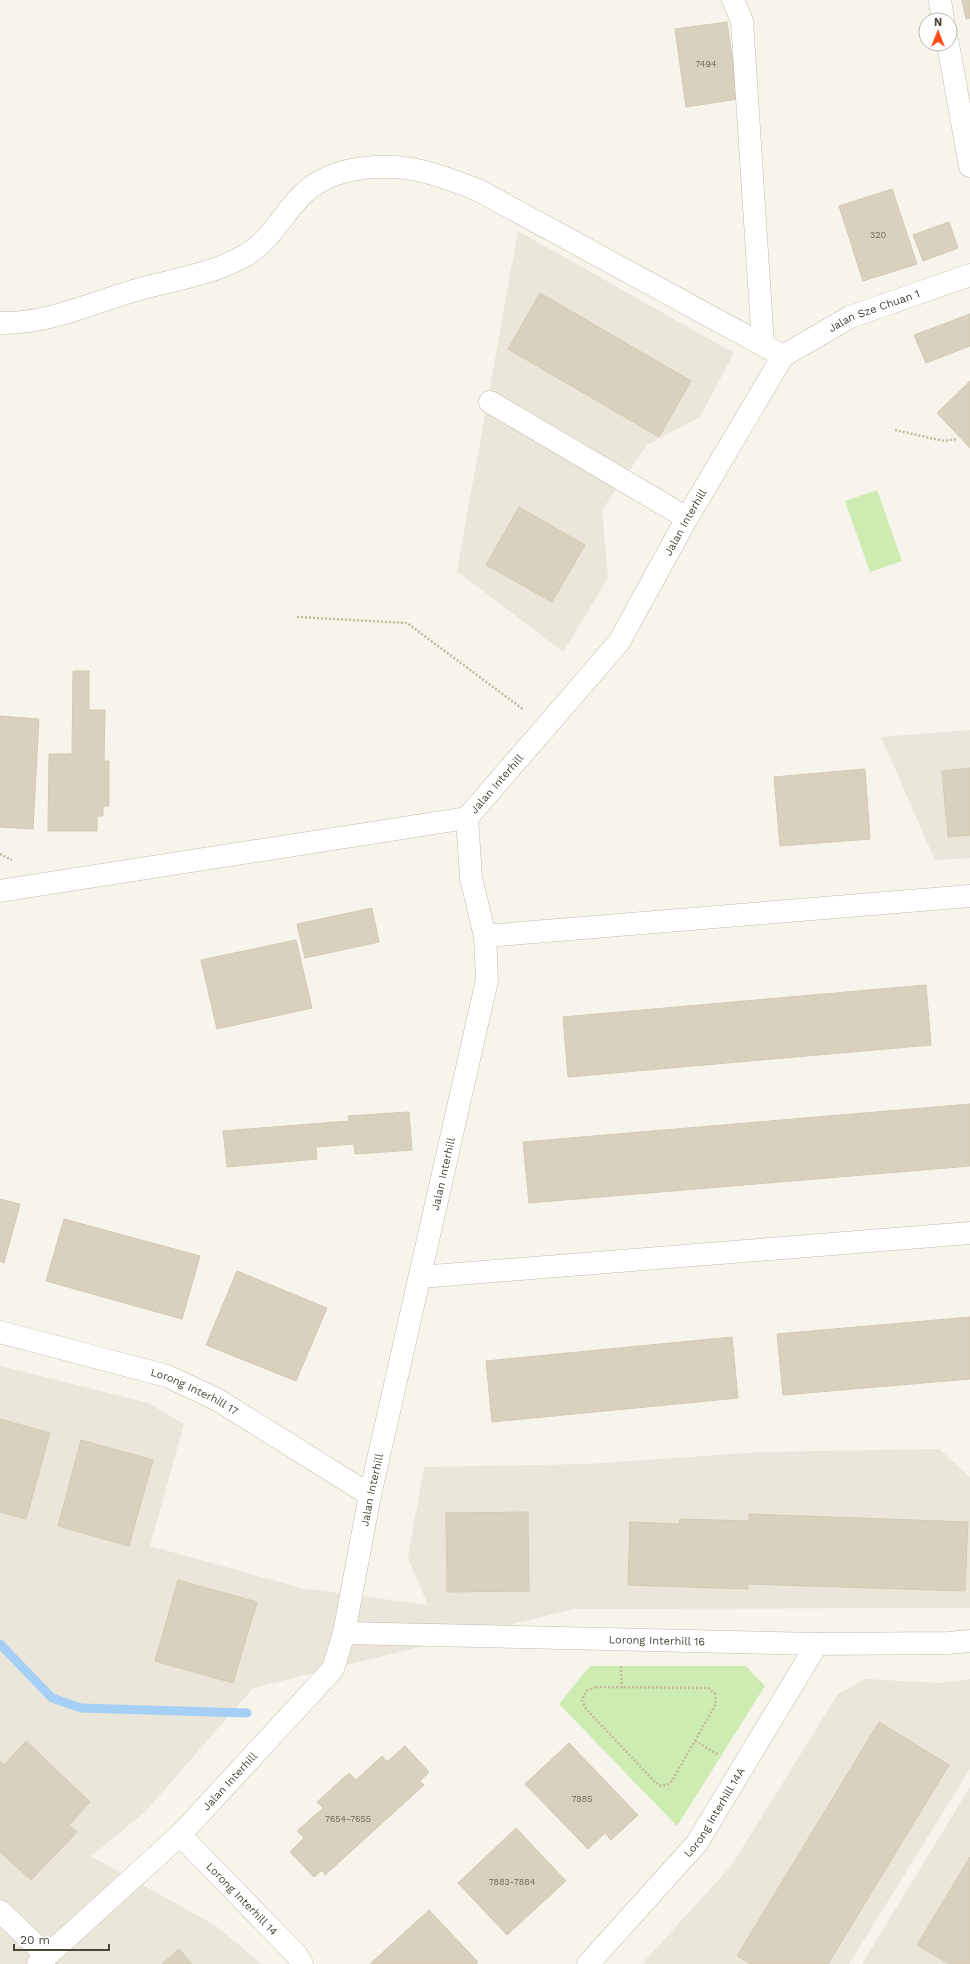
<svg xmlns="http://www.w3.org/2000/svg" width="970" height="1964" font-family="'Work Sans',sans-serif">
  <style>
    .residential { fill: #eae6d9 }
    .green { fill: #ceecb2 }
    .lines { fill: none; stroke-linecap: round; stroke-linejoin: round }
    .stream { stroke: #a5cff5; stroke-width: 9 }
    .building { fill: #d9d1bf; stroke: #d4c9b2 }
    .minor-casing { stroke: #c3bcac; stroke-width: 23 }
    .path { stroke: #c5ba9d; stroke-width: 2.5; stroke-dasharray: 2 2; stroke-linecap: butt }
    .minor { stroke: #fff; stroke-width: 22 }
    .labels { text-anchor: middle; stroke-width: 4; stroke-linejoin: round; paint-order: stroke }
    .number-label { font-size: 9px; fill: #6e685a }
    .street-label { font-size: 11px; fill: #4b4538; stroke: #fff }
  </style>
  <rect width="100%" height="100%" fill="#f6f4eb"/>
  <g class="residential">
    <polygon points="518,231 734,353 700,417 647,445 602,510 608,578 563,652 457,571"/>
    <polygon points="970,730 970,858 935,860 881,737"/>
    <polygon points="0,1366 148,1403 184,1424 150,1546 301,1588 428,1605 408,1558 424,1467 588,1464 762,1452 939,1449 970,1477 970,1608 574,1609 253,1688 145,1812 91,1856 216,1926 262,1964 0,1964"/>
    <polygon points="865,1679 940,1683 970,1679 970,1769 849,1964 642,1964 731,1866 838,1694"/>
    <polygon points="970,1787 970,1964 862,1964"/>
  </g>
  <g class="green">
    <polygon points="877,490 902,561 870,572 845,501"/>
    <polygon points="590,1666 746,1666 765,1686 677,1826 559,1704"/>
  </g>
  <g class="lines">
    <polyline class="stream" points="0,1644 52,1698 81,1708 247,1713"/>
  </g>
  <g class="building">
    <polygon points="962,0 970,0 970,18 966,19"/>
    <polygon points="727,22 738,99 686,107 675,29"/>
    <polygon points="892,189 917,264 863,281 839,206"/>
    <polygon points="949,222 958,248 923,261 913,235"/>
    <polygon points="540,293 691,381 659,437 508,349"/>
    <polygon points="970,314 970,346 926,363 914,335"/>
    <polygon points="970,381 970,448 937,413"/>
    <polygon points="519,507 585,545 552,602 486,565"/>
    <polygon points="73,671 89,671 89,710 105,710 104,761 109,761 109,806 103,806 103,816 97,816 97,831 48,831 49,754 72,754"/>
    <polygon points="0,716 39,719 33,829 0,827"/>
    <polygon points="970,768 970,835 948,837 942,771"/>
    <polygon points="865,769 870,839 780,846 774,777"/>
    <polygon points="372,908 379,942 305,958 297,924"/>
    <polygon points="296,940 312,1008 217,1029 201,960"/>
    <polygon points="926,985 931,1045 568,1077 563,1017"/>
    <polygon points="970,1104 970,1166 529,1203 523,1142"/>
    <polygon points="409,1112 412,1150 355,1154 354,1144 316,1147 317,1159 227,1167 223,1131 349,1121 348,1116"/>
    <polygon points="0,1199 20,1204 4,1263 0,1261"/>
    <polygon points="64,1219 200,1256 182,1319 46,1281"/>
    <polygon points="237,1271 327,1308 296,1381 206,1345"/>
    <polygon points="970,1317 970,1379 783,1395 777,1334"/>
    <polygon points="732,1337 738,1398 492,1422 486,1361"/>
    <polygon points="0,1419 50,1433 26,1519 0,1512"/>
    <polygon points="81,1440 153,1460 129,1546 58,1526"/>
    <polygon points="528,1512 529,1591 447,1592 446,1513"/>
    <polygon points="749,1514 968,1522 965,1591 748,1584 748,1589 628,1585 630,1522 679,1524 680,1519 749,1521"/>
    <polygon points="178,1580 257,1602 233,1683 155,1661"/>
    <polygon points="879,1722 949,1765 828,1964 751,1964 737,1956"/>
    <polygon points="26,1741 90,1802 69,1825 77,1832 31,1880 0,1852 0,1761 4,1765"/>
    <polygon points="569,1743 638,1815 611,1840 605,1833 588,1849 525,1784"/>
    <polygon points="405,1746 429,1772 420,1781 424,1785 325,1875 322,1870 314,1877 290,1852 304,1838 297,1831 323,1808 317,1802 349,1773 356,1780 382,1756 387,1762"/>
    <polygon points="516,1828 566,1881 507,1935 458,1883"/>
    <polygon points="970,1857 970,1964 949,1964 917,1945"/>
    <polygon points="429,1910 478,1962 476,1964 370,1964"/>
    <polygon points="179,1949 192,1964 162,1964"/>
  </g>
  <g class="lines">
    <defs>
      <g id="minor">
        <polyline points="733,0 742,21 763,345"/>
        <polyline points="940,0 943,20"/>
        <polyline points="948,44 970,166"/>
        <path d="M0 323C49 324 94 302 140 289 176 279 214 274 246 255 269 242 282 216 299 198 326 168 374 163 412 169 435 173 457 182 478 190L783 356"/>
        <polyline points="490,402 687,518"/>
        <polyline points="0,891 467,818"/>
        <polyline points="485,936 970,896"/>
        <polyline points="420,1277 970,1233"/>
        <path id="s1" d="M0 1332 167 1376 218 1400 370 1495"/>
        <path id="s2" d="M344 1633 817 1644 948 1643 970 1641"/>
        <path id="s3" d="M180 1835 297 1955 302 1964"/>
        <polyline points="0,1911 47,1956"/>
        <path id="s4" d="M38 1964 180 1835 333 1669 344 1633 370 1495 487 980 485 936 471 878 467 818 619 642 687 518 783 356 850 317 970 275"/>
        <path id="s5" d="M588 1964 697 1843 817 1644"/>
      </g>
    </defs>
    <use href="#minor" class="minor-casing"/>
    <g class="path">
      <polyline points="895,430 944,441 957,439"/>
      <polyline points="297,617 407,623 524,710"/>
      <polyline points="0,854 12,860"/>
      <polyline points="621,1666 622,1688"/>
      <polygon points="596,1687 708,1688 715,1694 716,1704 672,1781 667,1785 661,1786 655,1782 586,1709 582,1700 586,1691"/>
      <polyline points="695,1741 719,1755"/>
    </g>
    <use href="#minor" class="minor"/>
  </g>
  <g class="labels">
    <g class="number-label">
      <text x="706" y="67">7494</text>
      <text x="878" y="238">320</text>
      <text x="582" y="1802">7885</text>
      <text x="348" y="1822">7654-7655</text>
      <text x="512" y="1885">7883-7884</text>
    </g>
    <g class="street-label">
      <text dy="4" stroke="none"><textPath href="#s4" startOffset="1952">Jalan Sze Chuan 1</textPath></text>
      <text dy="4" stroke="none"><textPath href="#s4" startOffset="1657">Jalan Interhill</textPath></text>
      <text dy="4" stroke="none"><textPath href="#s4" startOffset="1333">Jalan Interhill</textPath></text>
      <text dy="4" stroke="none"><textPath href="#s4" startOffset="925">Jalan Interhill</textPath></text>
      <text dy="4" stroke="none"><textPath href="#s1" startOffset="204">Lorong Interhill 17</textPath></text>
      <text dy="4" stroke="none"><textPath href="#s4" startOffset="601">Jalan Interhill</textPath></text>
      <text dy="4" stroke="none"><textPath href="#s2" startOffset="313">Lorong Interhill 16</textPath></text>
      <text dy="4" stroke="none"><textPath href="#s4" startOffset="265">Jalan Interhill</textPath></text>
      <text dy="4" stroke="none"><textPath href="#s5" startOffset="198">Lorong Interhill 14A</textPath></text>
      <text dy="4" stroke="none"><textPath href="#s3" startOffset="89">Lorong Interhill 14</textPath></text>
    </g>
  </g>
  <g transform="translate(938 32)"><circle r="19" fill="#ffffff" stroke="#b7b5af"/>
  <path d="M0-3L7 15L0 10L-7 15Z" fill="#ff4c19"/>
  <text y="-6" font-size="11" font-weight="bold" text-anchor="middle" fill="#4b4538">N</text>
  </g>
  <path d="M14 1944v6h95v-6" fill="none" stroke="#4b4538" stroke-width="2"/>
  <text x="20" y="1944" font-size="12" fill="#4b4538" stroke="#ffffff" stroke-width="3" paint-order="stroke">20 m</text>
</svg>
